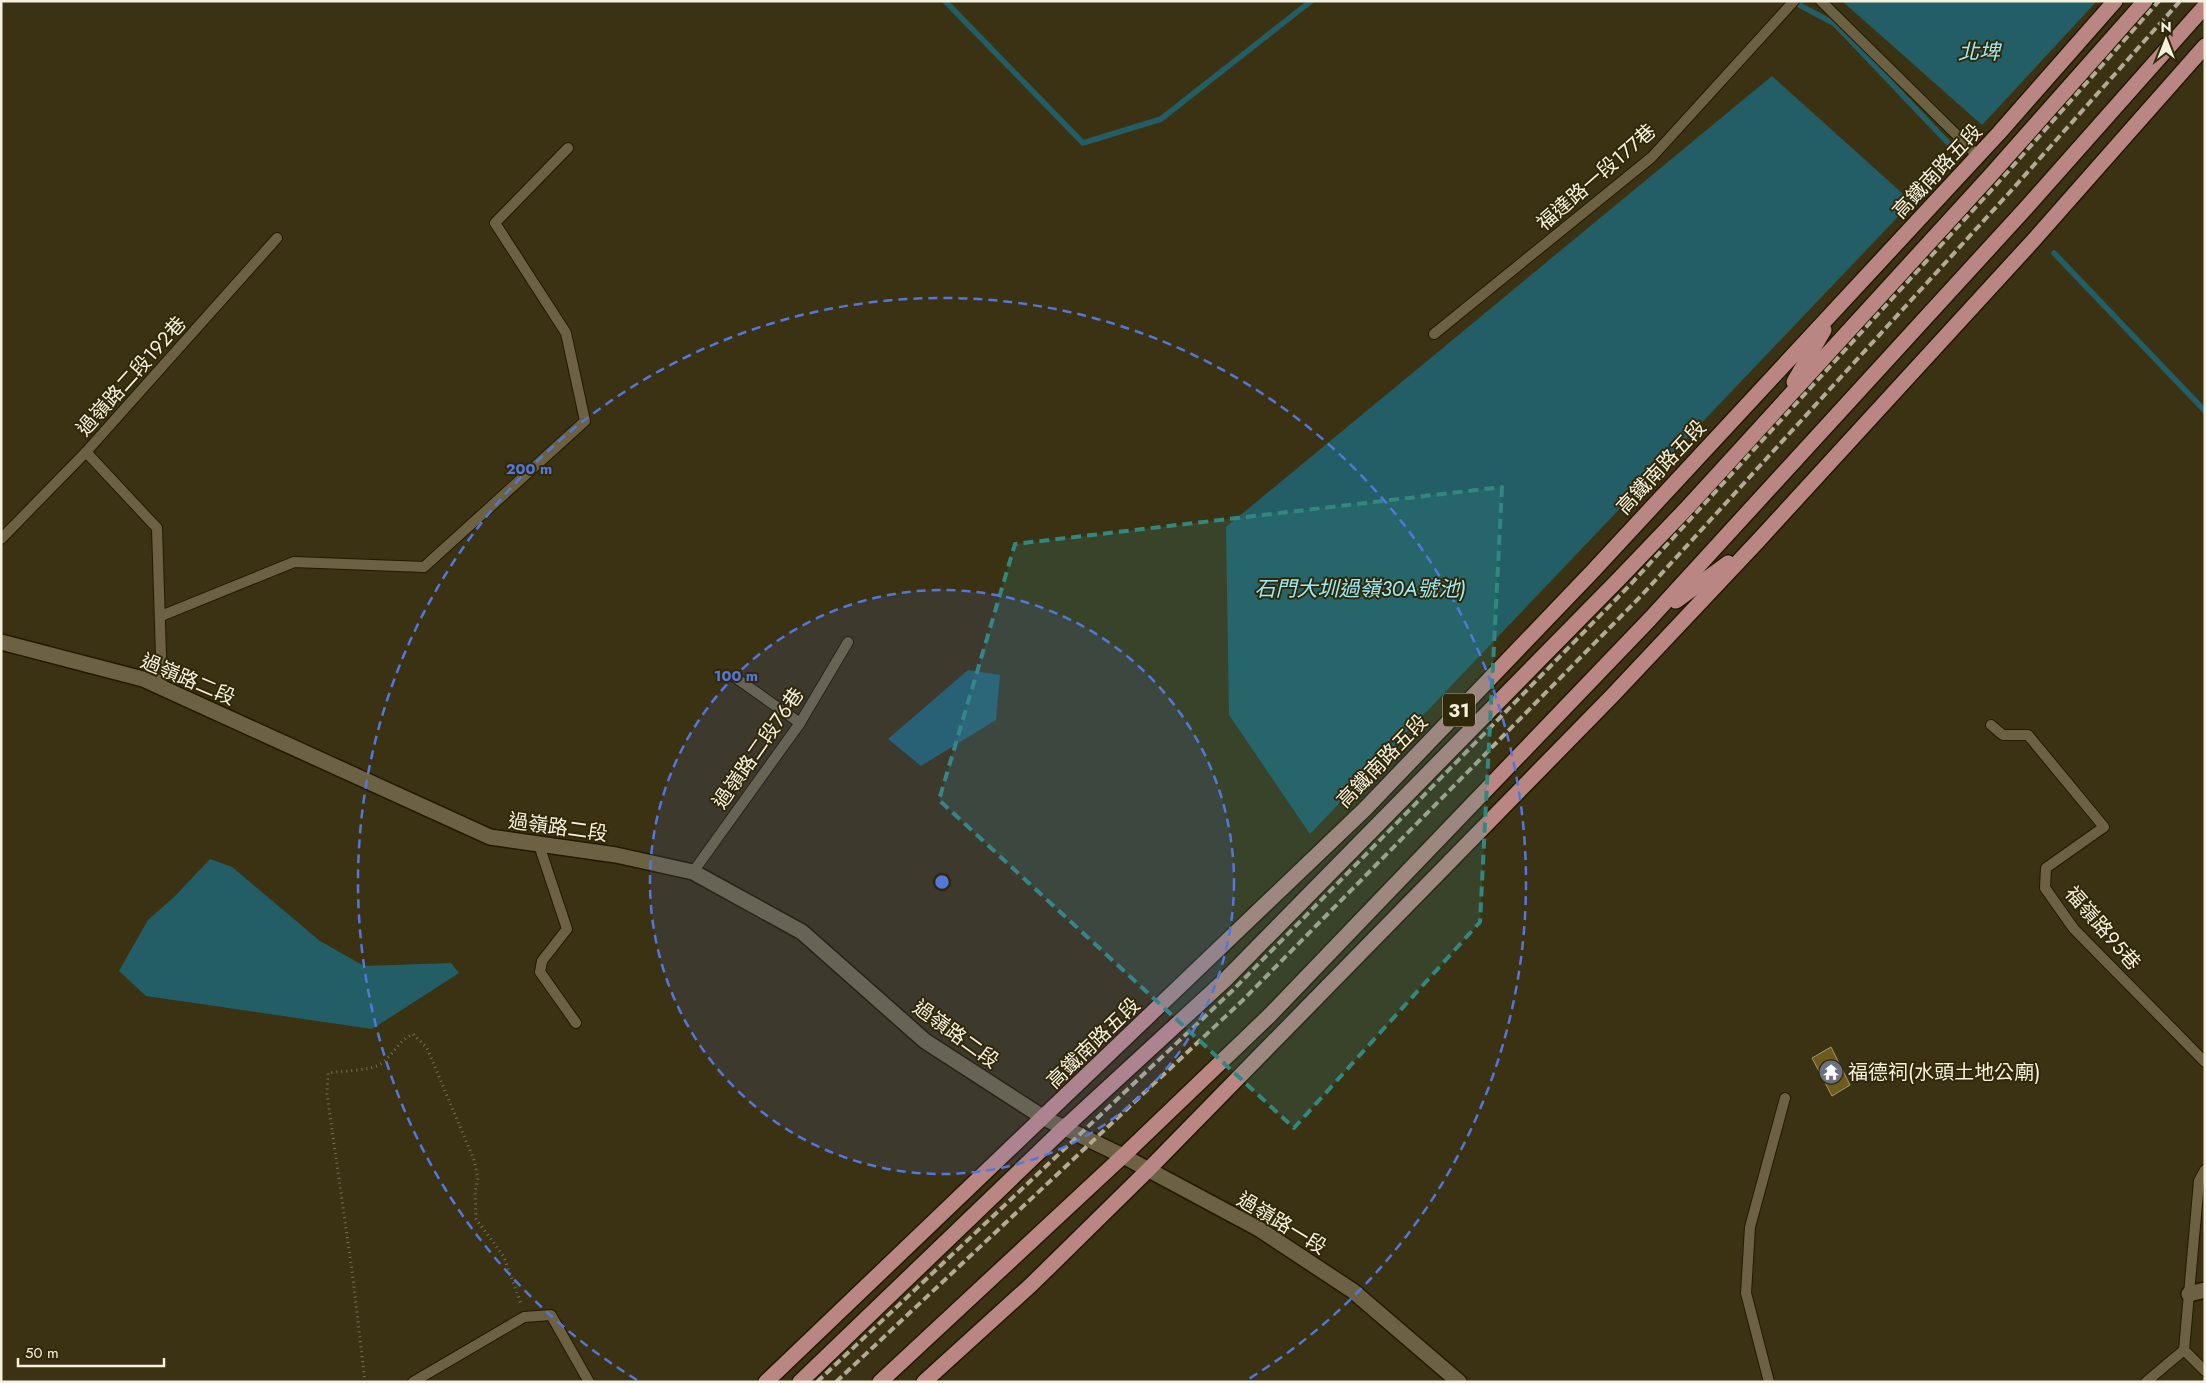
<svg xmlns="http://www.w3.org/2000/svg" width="2206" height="1383" font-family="Jost,'Noto Sans TC',sans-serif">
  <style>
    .water { fill: #235e67 }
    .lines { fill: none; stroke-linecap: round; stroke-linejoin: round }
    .stream { stroke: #235e67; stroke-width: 5.5 }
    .building { fill: #6d5b1d; stroke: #a19776 }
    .lane-casing { stroke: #221900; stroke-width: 12 }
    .street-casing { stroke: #221900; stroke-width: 18 }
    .secondary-casing { stroke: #221900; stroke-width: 18 }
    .primary-casing { stroke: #221900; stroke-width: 18 }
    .path { stroke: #777055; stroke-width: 3; stroke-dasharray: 1 4; stroke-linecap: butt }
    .lane { stroke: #6c6243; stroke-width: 10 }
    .street { stroke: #6c6243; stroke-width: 15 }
    .secondary { stroke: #6c6243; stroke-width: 15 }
    .primary { stroke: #b98683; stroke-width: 15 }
    .rail { stroke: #b1aa94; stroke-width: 4; stroke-dasharray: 8 4; stroke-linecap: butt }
    .marked { fill: #32887f; fill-opacity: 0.2; stroke: #32887f; stroke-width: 4; stroke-dasharray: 10 6; stroke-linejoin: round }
    .ring { fill: none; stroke: #5377da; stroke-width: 2.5; stroke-dasharray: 9 6 }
    .labels { text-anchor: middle; stroke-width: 4; stroke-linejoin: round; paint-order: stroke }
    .shield { fill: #312809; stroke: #bbb59f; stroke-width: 1 }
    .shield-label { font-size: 19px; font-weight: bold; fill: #f6f1df }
    .street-label { font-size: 20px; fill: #f6f1df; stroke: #312809 }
    .poi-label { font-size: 20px; fill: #f6f1df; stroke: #312809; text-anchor: start }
    .water-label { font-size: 21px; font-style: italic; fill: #9aebf7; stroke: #312809 }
    .centre { fill: #5377da; stroke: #312809; stroke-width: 2.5 }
    .ring-label { font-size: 15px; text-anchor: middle; font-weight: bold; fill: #5377da; stroke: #312809; stroke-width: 4; stroke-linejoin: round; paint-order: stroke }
  </style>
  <rect width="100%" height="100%" fill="#3b3214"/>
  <g class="water">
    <polygon points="1842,1 2097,1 1982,125"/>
    <polygon points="1772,76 1912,202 1310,834 1229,715 1226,527"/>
    <polygon points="968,670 1000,675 996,720 921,766 888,739"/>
    <polygon points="210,859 232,867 320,941 364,966 451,963 459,973 372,1029 146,996 119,971 148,920 175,896"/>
  </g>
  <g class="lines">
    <g class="stream">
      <polyline points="945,1 1083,143 1161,119 1311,1"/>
      <polyline points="1792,1 1835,24 1953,148"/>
      <polyline points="2054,253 2205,411"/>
    </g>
  </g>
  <polygon class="building" points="1831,1047 1850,1085 1832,1096 1812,1058"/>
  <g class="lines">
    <defs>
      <g id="lane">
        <polyline points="1821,1 1978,156"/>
        <polyline points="1434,334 1652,157 1794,1"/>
        <polyline points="1,539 86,452"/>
        <polyline points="161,616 294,562 424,567 585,421 566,333 495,223 568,148"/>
        <polyline points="736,678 800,723"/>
        <polyline points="162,688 157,528 86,452 277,238"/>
        <polyline points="1991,725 2003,735 2028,735 2104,827 2046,868 2045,888 2074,929 2205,1062"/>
        <polyline points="539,845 567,929 542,961 540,972 576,1023"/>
        <polyline points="693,872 800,723 848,642"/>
        <polyline points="2205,1170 2199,1181 2184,1350 2205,1371"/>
        <polyline points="413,1382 524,1317 551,1315 589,1382"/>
        <polyline points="1769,1382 1746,1293 1750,1227 1785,1098"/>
        <polyline points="2146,1382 2184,1350"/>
      </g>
      <polyline id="street" points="2189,1294 2205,1290"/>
      <polyline id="secondary" points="1,642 143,679 490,837 616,855 693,872 802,932 925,1041 1044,1118 1123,1156 1259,1229 1353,1291 1459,1382"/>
      <g id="primary">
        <polyline points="1794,382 1824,330"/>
        <polyline points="1676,601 1728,563"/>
        <polyline points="766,1382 1365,809 1592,572 1999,133 2115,1"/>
        <polyline points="800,1382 1063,1129 1225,980 1617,581 1686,509 1990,176 2145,1"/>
        <polyline points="880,1382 1123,1156 1270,1015 1650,619 2026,208 2205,6"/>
        <polyline points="924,1382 1032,1284 1147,1171 1612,696 1758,541 2032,242 2205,46"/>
      </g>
    </defs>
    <use href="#lane" class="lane-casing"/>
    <use href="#street" class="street-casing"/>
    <use href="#secondary" class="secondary-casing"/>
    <use href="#primary" class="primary-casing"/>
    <path class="path" d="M365 1382 353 1278 327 1094 328 1073C342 1071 371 1071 382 1063 395 1053 397 1042 413 1034L427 1048 474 1160 478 1178 475 1192 476 1219 504 1257 521 1304"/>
    <use href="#lane" class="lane"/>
    <use href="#street" class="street"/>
    <use href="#secondary" class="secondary"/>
    <use href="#primary" class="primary"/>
    <g class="rail">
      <polyline points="817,1382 1232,991 1630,585 1997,184 2159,1"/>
      <polyline points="836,1382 1243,1000 1641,596 2009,193 2180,1"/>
    </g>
  </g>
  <path class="marked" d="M1502 487 1480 922 1294 1128 939 800 1015 544Z"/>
  <circle cx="942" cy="882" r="292" fill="#5377da" fill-opacity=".12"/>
  <g class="ring">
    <circle cx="942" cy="882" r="292"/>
    <path d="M637 1380A584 584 0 1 1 1247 1380"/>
  </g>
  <defs>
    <symbol id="temple-disc" viewBox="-11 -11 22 22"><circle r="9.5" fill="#6b7280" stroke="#312809"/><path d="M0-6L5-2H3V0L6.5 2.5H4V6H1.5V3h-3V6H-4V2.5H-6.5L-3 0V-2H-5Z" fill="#fff"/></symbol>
  </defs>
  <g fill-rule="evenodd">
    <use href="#temple-disc" x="1817" y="1058" width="28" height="28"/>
  </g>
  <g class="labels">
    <rect class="shield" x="1443" y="693.5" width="32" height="33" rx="4"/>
    <g class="shield-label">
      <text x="1459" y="717">31</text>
    </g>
    <g class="street-label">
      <text transform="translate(1937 171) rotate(-47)" y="7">高鐵南路五段</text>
      <text transform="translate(1596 177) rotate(-41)" y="7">福達路一段177巷</text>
      <text transform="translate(131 376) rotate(-48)" y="7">過嶺路二段192巷</text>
      <text transform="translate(1661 467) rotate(-47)" y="7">高鐵南路五段</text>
      <text transform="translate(188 679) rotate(23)" y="7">過嶺路二段</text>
      <text transform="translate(758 748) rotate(-55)" y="7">過嶺路二段76巷</text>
      <text transform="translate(1382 761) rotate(-46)" y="7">高鐵南路五段</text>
      <text transform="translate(558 827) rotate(8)" y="7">過嶺路二段</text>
      <text transform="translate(2103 928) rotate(49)" y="7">福嶺路95巷</text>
      <text transform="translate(956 1034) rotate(36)" y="7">過嶺路二段</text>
      <text transform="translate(1093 1043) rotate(-44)" y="7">高鐵南路五段</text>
      <text transform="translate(1282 1223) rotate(31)" y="7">過嶺路一段</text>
    </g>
    <g class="poi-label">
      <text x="1848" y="1079">福德祠(水頭土地公廟)</text>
    </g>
    <g class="water-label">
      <text x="1979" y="59">北埤</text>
      <text x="1360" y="596">石門大圳過嶺30A號池)</text>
    </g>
  </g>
  <circle cx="942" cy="882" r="8" class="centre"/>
  <g class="ring-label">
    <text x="529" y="474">200 m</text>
    <text x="736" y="681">100 m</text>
  </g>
  <rect width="2206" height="1383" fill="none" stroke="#f6f1df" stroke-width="5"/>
  <g transform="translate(2166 40)" stroke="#312809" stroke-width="4" paint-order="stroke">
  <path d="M0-4L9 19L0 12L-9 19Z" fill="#f6f1df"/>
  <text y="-8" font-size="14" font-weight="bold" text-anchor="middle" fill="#f6f1df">N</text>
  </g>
  <path d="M18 1358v8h146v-8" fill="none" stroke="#f6f1df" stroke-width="2.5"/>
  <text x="25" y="1358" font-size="15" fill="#f6f1df" stroke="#312809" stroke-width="4" paint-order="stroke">50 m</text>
</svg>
